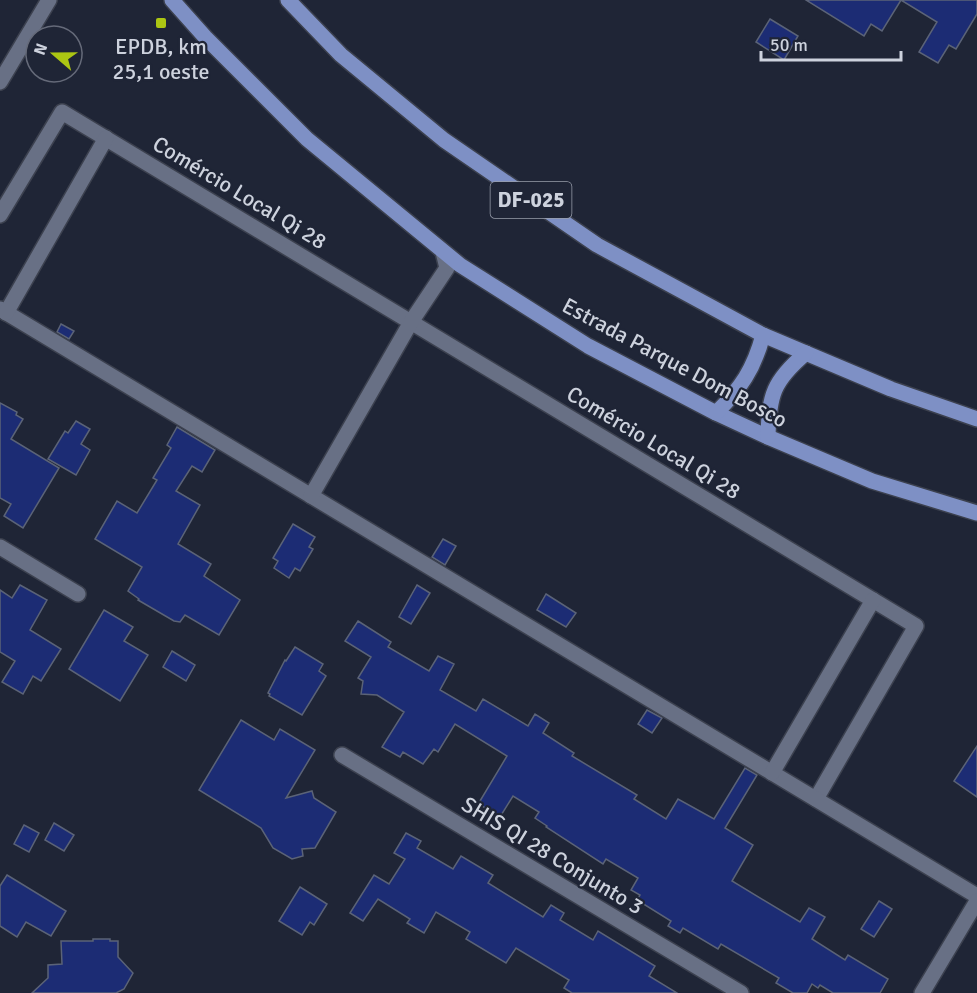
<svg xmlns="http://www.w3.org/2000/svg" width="977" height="993" font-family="Signika,sans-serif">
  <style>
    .building { fill: #1c2c74; stroke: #5b6377; stroke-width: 1.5 }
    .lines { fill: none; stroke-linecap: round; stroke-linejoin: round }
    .minor-casing { stroke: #3c414f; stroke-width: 18 }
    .major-casing { stroke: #3c414f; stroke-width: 18 }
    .minor { stroke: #687085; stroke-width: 15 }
    .major { stroke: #7e90c5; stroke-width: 15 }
    .poi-dot { fill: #acc613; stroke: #1f2536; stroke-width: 2 }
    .labels { text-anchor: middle; stroke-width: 4.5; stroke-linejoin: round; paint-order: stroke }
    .shield { fill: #1f2536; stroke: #999eab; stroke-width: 1.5 }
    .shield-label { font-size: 21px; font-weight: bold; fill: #cdd2dd }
    .poi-label { font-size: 22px; fill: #cdd2dd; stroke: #1f2536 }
    .street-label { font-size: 22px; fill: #cdd2dd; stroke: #1f2536 }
  </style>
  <rect width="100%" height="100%" fill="#1f2536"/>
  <g class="building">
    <polygon points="806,0 977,0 977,14 956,49 949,45 938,63 919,52 937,22 901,0 882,31 871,24 864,36"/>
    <polygon points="770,19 798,36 784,60 756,42"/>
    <polygon points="61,324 74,331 69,339 57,332"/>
    <polygon points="0,403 17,412 16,415 23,419 11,439 59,468 23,528 4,516 11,504 0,498"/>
    <polygon points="76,421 90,429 81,444 90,450 76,475 48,459 65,431 68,433"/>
    <polygon points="177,427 215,450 202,472 192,466 176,491 200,505 178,544 211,564 204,576 240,600 219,635 185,615 180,622 174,621 138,600 139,599 128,591 142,567 95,539 117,501 137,513 157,480 153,478 171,448 167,445"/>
    <polygon points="293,524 315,537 309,547 313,549 300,571 295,568 289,578 274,568 278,561 273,558"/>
    <polygon points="443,539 456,546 445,565 432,557"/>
    <polygon points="20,585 47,600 30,630 61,649 41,681 33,676 23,694 2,682 15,661 0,652 0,590 12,598"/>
    <polygon points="417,585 430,593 411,624 399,617"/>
    <polygon points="546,594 576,613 566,627 537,610"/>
    <polygon points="104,610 133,627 124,641 148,655 120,701 69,669"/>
    <polygon points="358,621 391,642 388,647 429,671 438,656 454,664 440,690 476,711 483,699 528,726 535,714 549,723 543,733 574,753 572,756 637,795 634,799 666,819 678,799 714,819 745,768 757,775 725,828 753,845 732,881 800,922 809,908 825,917 812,939 845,960 848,955 888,979 880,993 833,993 820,985 818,988 812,984 807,993 793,993 776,983 779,978 721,944 718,949 683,928 680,933 668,926 671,921 637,900 640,895 631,890 638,878 606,859 603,864 546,827 547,826 535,818 539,812 513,796 500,817 482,806 483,804 480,801 507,756 455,724 438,752 434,749 423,764 403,752 400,757 382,747 404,712 377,695 361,694 363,681 358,678 371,657 345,641"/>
    <polygon points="295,647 323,664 319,671 326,676 302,715 269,696 270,694 268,693 285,660 286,661"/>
    <polygon points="172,651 195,665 186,681 163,667"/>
    <polygon points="647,710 662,718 652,733 638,724"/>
    <polygon points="241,720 274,740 280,729 315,750 286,798 312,791 314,798 336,812 315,848 302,849 303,856 292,859 273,848 261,828 199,790"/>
    <polygon points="977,746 977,797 954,781"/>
    <polygon points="54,823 74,835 64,851 45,840"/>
    <polygon points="24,825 39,833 29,852 14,844"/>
    <polygon points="406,833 421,841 417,848 453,869 461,856 493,875 488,883 543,917 551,905 564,913 560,920 593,940 598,931 655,966 649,976 677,993 572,993 564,988 569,980 516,948 506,963 466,939 470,932 436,912 424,933 407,923 410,919 378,899 363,921 350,913 374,875 389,884 405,859 394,853"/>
    <polygon points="7,875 66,911 51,936 26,922 17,937 0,926 0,886"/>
    <polygon points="300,887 327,904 314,925 310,922 302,935 279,921"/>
    <polygon points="879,901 892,909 874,937 861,929"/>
    <polygon points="93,939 110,939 110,941 118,941 118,957 133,973 124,989 116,993 32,993 48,978 48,965 62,964 61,941 93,941"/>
  </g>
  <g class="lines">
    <defs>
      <g id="minor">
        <polyline points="0,82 49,0"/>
        <polyline points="0,215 62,112 916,626 816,799"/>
        <polyline points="0,309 977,896"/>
        <polyline points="6,313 106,138"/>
        <polyline points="311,496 411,322 447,268 443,252"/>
        <polyline points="0,547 78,594"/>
        <polyline points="342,755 741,993"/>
        <polyline points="772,773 873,600"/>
        <polyline points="922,993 977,901"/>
      </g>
      <g id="major">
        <polyline points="172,0 205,37 307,139 460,265 588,346 716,413 768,437 872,481 977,513"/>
        <polyline points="288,0 341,55 444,140 597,245 763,335 891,389 977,419"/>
        <path d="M716 413C741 388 754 369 763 335"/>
        <path d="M768 437C769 395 773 381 806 353"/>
      </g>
    </defs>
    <use href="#minor" class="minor-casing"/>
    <use href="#major" class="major-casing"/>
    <use href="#minor" class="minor"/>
    <use href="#major" class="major"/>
  </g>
  <rect class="poi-dot" x="155" y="17" width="12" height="12" rx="3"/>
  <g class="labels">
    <rect class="shield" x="490.5" y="182" width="81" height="36" rx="4.5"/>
    <g class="shield-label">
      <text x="531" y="207">DF-025</text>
    </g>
    <g class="poi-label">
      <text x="161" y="54">EPDB, km<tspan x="161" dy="25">25,1 oeste</tspan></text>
    </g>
    <g class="street-label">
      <text transform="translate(240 192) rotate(31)" y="8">Comércio Local Qi 28</text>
      <text transform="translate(675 362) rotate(28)" y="8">Estrada Parque Dom Bosco</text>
      <text transform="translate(654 442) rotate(31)" y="8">Comércio Local Qi 28</text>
      <text transform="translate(553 855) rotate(31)" y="8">SHIS QI 28 Conjunto 3</text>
    </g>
  </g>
  <g transform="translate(54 54) rotate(290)"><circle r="28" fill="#1f2536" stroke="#656a79" stroke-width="1.5"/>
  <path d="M0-4.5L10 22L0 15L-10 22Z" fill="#acc613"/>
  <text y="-9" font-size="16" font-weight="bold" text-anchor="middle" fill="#cdd2dd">N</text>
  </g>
  <path d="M761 51v9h140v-9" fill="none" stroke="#cdd2dd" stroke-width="3"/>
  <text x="770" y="51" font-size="18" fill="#cdd2dd" stroke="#1f2536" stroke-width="4.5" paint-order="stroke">50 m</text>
</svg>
